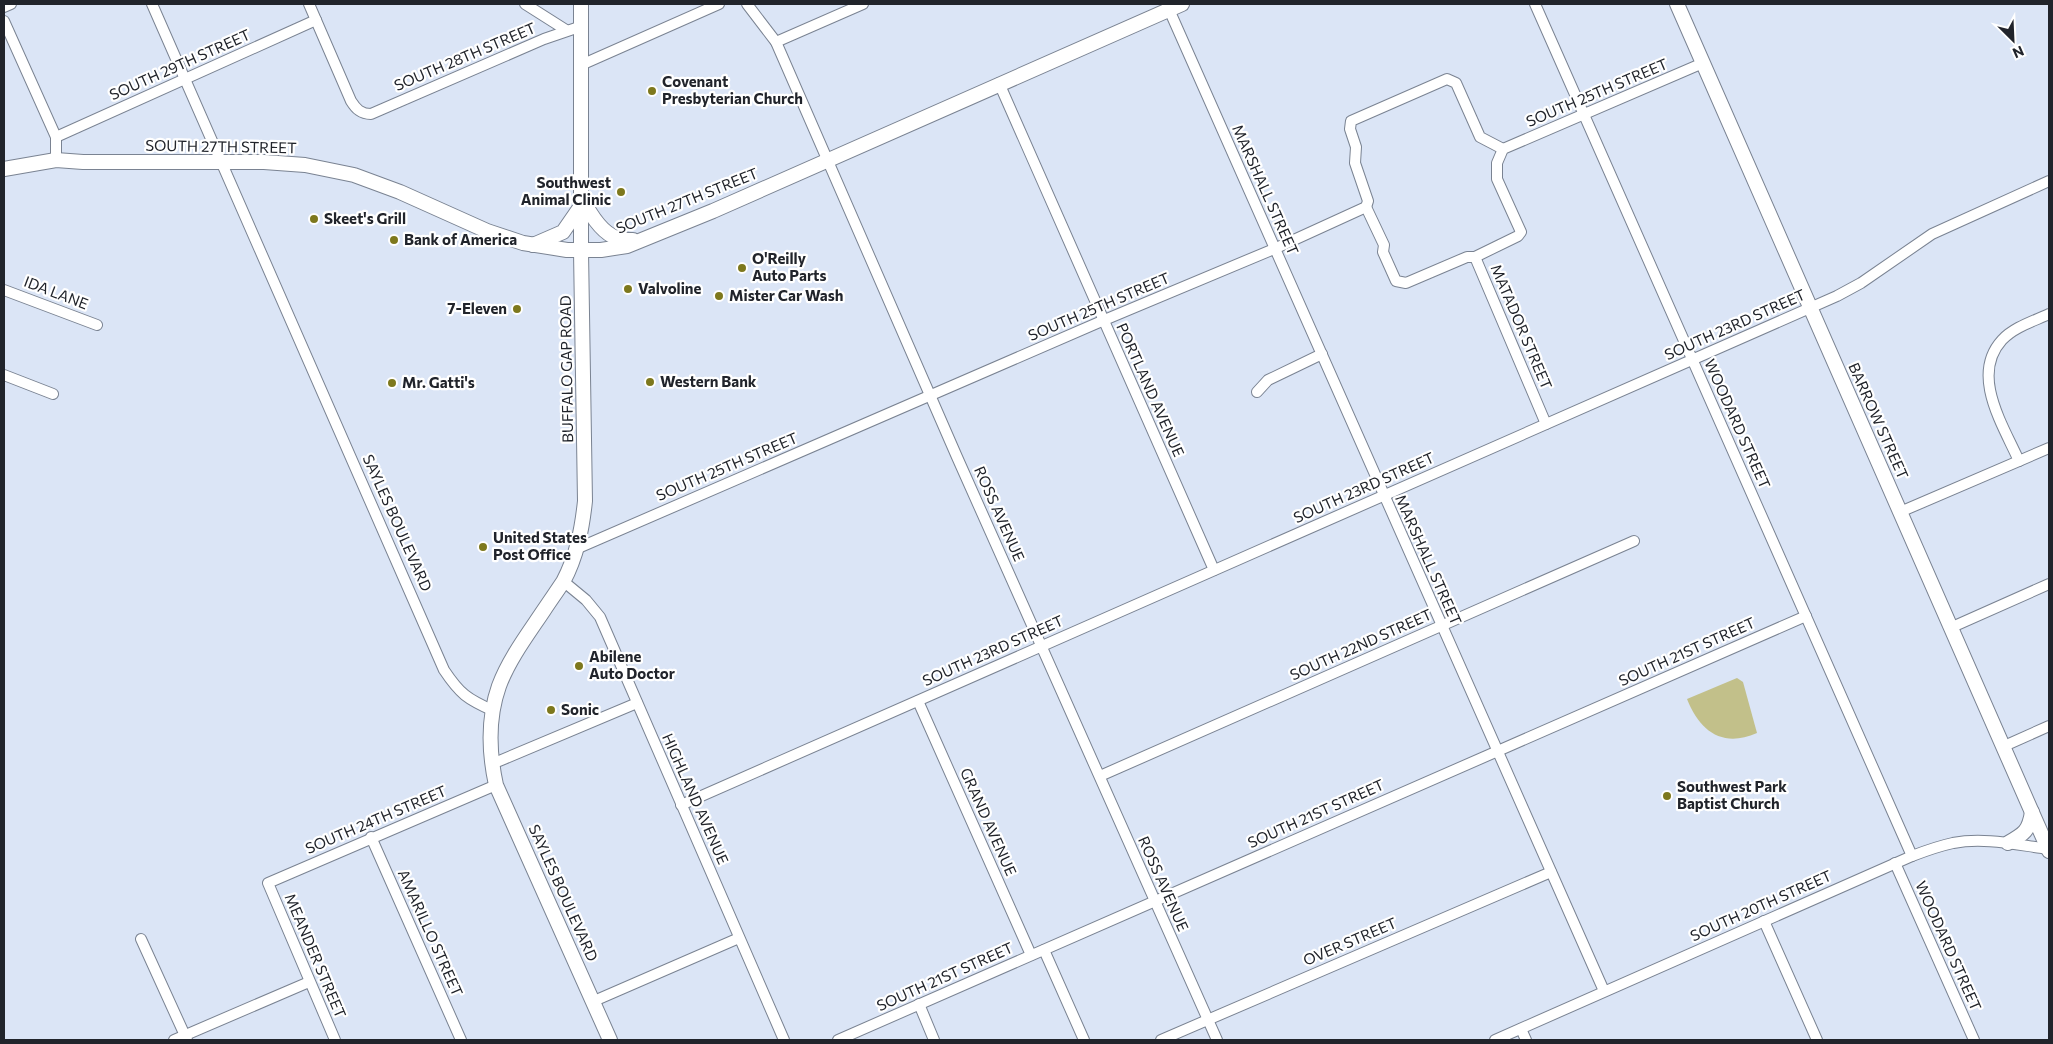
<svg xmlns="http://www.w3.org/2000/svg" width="2053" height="1044" font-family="Commissioner,sans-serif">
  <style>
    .green { fill: #c2c08a }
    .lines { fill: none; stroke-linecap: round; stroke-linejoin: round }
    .minor-casing { stroke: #7a8392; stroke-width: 12 }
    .major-casing { stroke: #7a8392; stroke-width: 16 }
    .minor { stroke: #fff; stroke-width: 10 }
    .major { stroke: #fff; stroke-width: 14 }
    .poi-dot { fill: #7d781d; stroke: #fff; stroke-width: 2 }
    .labels { text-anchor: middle; stroke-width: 4.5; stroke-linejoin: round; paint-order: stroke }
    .street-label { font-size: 15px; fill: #21242b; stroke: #fff }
    .poi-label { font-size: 15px; font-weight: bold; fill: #21242b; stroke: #fff; text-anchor: start }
  </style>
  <rect width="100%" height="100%" fill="#dbe5f6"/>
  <path class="green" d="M1737 678 1743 682 1757 733C1723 748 1700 732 1687 699Z"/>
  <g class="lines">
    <defs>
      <g id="minor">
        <path d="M152 4 444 670C460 694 467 699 494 711"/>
        <path d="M309 4 351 101C356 109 361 114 371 114L544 39 582 26"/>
        <polyline points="525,4 566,30"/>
        <polyline points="747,4 776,42 957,457 1217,1040"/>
        <polyline points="1535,4 1912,856"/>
        <polyline points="1167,5 1604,991"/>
        <polyline points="4,7 11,4"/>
        <polyline points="4,21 56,137 56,160"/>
        <polyline points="776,42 863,4"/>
        <polyline points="581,65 719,4"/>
        <polyline points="999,83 1214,570"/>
        <polyline points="56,137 316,20"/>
        <polyline points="1366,207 1384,245 1383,252 1396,281 1406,283 1467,257 1475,257 1546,424"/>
        <polyline points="1475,257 1518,236 1521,232 1497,179 1497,163 1503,149 1703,63"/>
        <polyline points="4,290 97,325"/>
        <polyline points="4,375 53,394"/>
        <polyline points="1257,392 1268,380 1322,354"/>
        <path d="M2019 461C2003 425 1970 375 2002 340 2014 327 2034 321 2049 314"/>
        <polyline points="1900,512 2049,448"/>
        <polyline points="576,549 1102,321 1274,249 1366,207 1368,201 1355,163 1356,147 1350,129 1351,121 1447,79 1456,83 1480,137 1503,149"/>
        <polyline points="563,581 586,600 600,617 784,1040"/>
        <polyline points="1950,628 2049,584"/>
        <polyline points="918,701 1031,955"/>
        <polyline points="2002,747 2049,726"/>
        <polyline points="492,764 637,703"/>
        <polyline points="1100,776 1634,541"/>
        <polyline points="681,805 1837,296 1861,283 1932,234 2049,181"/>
        <polyline points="371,837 461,1040"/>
        <polyline points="1895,863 1974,1040"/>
        <polyline points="1764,921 1817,1040"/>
        <polyline points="141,939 187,1040"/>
        <polyline points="1044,950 1084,1040"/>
        <polyline points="594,1001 739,938"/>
        <polyline points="919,1004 934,1040"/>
        <polyline points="1521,1029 1526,1040"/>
        <polyline points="174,1040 309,982"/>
        <polyline points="335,1040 268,883 496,785"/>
        <polyline points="838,1040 1806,616"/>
        <polyline points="1161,1040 1551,872"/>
        <path d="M1495 1040 1912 856C1925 851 1939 846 1953 843 1985 837 2017 845 2049 849"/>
      </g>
      <g id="major">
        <path d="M581 4V251L585 501C582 529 577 556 563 582 557 591 550 601 544 610 528 634 509 659 499 686 488 717 489 753 496 785L610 1040"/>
        <polyline points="1677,4 2049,851"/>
        <polyline points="4,169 56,160 83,162 264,162 305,165 354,175 400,192 487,231 523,243 567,250 601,250 627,246 713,211 1182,4"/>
        <path d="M582 198C589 212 601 233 617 238 622 240 628 240 633 240"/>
        <polyline points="533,245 563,232 581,206"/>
        <path d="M2008 843C2024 834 2029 831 2032 812"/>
      </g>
    </defs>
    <use href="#minor" class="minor-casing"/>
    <use href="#major" class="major-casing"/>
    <use href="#minor" class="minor"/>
    <use href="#major" class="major"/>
  </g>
  <g class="poi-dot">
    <circle cx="652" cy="91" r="5"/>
    <circle cx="621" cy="192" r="5"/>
    <circle cx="314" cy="219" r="5"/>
    <circle cx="394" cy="240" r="5"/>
    <circle cx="742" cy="268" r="5"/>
    <circle cx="628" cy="289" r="5"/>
    <circle cx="719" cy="296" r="5"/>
    <circle cx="517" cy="309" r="5"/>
    <circle cx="650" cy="382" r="5"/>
    <circle cx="392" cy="383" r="5"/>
    <circle cx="483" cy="547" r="5"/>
    <circle cx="579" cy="666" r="5"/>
    <circle cx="551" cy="710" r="5"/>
    <circle cx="1667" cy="796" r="5"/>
  </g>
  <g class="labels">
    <g class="street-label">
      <text transform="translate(465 57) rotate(-23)" y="5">SOUTH 28TH STREET</text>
      <text transform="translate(180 65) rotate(-24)" y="5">SOUTH 29TH STREET</text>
      <text transform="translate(1597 93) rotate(-23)" y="5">SOUTH 25TH STREET</text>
      <text transform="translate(221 147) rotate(1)" y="5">SOUTH 27TH STREET</text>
      <text transform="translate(1265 190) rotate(66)" y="5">MARSHALL STREET</text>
      <text transform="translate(687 201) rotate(-22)" y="5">SOUTH 27TH STREET</text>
      <text transform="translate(56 293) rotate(21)" y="5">IDA LANE</text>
      <text transform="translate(1099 307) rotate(-23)" y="5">SOUTH 25TH STREET</text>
      <text transform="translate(1735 325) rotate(-24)" y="5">SOUTH 23RD STREET</text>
      <text transform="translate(1521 327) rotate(67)" y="5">MATADOR STREET</text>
      <text transform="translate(567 369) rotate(-91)" y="5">BUFFALO GAP ROAD</text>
      <text transform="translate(1150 390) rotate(66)" y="5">PORTLAND AVENUE</text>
      <text transform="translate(1878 421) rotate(66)" y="5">BARROW STREET</text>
      <text transform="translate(1737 424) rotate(66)" y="5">WOODARD STREET</text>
      <text transform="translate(727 467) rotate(-23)" y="5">SOUTH 25TH STREET</text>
      <text transform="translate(1364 488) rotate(-24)" y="5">SOUTH 23RD STREET</text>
      <text transform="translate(999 514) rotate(66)" y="5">ROSS AVENUE</text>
      <text transform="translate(397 523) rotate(66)" y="5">SAYLES BOULEVARD</text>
      <text transform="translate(1428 560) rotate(66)" y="5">MARSHALL STREET</text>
      <text transform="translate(1361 645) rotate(-24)" y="5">SOUTH 22ND STREET</text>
      <text transform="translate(993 651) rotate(-24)" y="5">SOUTH 23RD STREET</text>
      <text transform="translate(1687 652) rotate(-24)" y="5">SOUTH 21ST STREET</text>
      <text transform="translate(695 799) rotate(66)" y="5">HIGHLAND AVENUE</text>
      <text transform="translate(1316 814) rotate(-24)" y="5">SOUTH 21ST STREET</text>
      <text transform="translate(376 820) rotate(-23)" y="5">SOUTH 24TH STREET</text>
      <text transform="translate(988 822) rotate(66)" y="5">GRAND AVENUE</text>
      <text transform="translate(1163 884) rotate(66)" y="5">ROSS AVENUE</text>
      <text transform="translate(563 893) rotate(66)" y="5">SAYLES BOULEVARD</text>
      <text transform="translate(1761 906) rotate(-24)" y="5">SOUTH 20TH STREET</text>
      <text transform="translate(430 933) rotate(66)" y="5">AMARILLO STREET</text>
      <text transform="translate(1350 942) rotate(-23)" y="5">OVER STREET</text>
      <text transform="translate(1948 946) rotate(66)" y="5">WOODARD STREET</text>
      <text transform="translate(315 956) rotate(67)" y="5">MEANDER STREET</text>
      <text transform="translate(945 977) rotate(-24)" y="5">SOUTH 21ST STREET</text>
    </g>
    <g class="poi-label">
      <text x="662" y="87">Covenant<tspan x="662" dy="17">Presbyterian Church</tspan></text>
      <text x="611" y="188" text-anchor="end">Southwest<tspan x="611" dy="17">Animal Clinic</tspan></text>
      <text x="324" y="224">Skeet's Grill</text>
      <text x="404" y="245">Bank of America</text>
      <text x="752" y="264">O'Reilly<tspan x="752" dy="17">Auto Parts</tspan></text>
      <text x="638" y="294">Valvoline</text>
      <text x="729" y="301">Mister Car Wash</text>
      <text x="507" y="314" text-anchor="end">7-Eleven</text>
      <text x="660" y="387">Western Bank</text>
      <text x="402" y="388">Mr. Gatti's</text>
      <text x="493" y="543">United States<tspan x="493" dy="17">Post Office</tspan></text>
      <text x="589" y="662">Abilene<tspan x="589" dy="17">Auto Doctor</tspan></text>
      <text x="561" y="715">Sonic</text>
      <text x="1677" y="792">Southwest Park<tspan x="1677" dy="17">Baptist Church</tspan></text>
    </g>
  </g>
  <rect width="2053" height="1044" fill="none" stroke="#21242b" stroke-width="10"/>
  <g transform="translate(2013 40) rotate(156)" stroke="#ffffff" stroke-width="4" paint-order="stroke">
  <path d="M0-4L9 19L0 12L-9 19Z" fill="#21242b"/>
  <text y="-8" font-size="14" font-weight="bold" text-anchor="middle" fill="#21242b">N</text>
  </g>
</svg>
